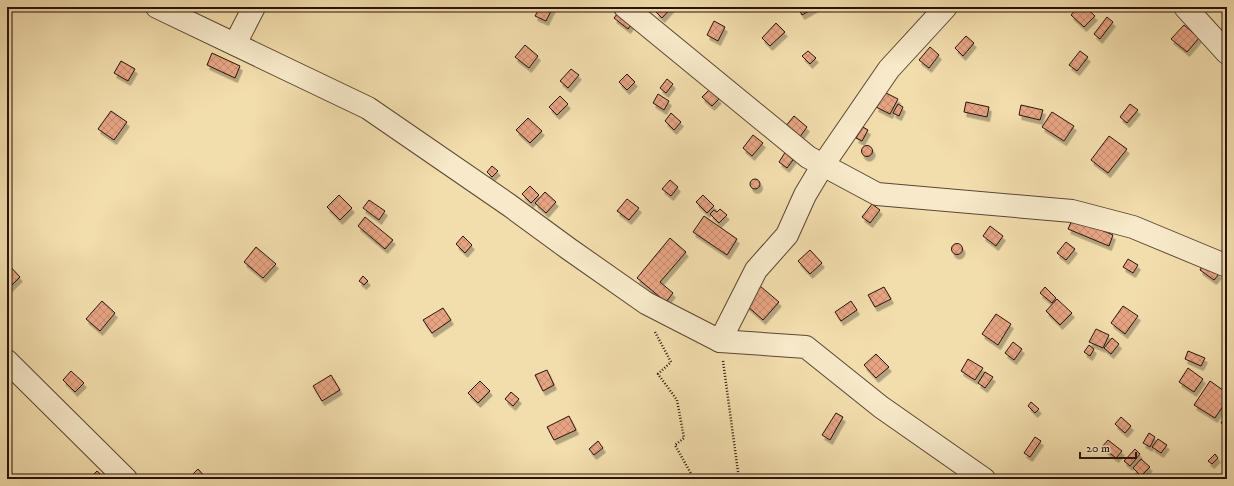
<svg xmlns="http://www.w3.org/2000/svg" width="1234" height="486" font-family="'IM FELL DW Pica',serif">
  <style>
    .building { fill: url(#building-cross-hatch); stroke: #29130b; filter: url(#shadow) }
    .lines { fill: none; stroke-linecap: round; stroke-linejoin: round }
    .minor-casing { stroke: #5b4633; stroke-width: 24 }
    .path { stroke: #29130b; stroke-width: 2.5; stroke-dasharray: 1 2; stroke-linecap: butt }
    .minor { stroke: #f7e9c9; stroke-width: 22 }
  </style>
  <defs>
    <pattern id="building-cross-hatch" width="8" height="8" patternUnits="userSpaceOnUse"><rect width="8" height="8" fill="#e6a483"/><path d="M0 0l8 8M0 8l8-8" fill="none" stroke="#c58c70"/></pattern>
    <filter id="shadow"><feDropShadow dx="2.5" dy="4.5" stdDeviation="0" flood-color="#0004"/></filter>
  </defs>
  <rect width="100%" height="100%" fill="#f2ddac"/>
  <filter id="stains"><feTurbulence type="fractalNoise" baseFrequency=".005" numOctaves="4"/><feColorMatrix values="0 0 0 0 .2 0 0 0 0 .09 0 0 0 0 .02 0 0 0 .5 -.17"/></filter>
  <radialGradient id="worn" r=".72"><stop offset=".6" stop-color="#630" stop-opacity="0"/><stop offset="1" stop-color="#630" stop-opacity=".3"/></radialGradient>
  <g class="building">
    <polygon points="540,7 553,7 546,21 535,16"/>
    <polygon points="661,7 672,7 662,18 656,12"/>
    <polygon points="798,7 816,7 802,15"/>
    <polygon points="1078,7 1085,7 1095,16 1084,27 1071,15"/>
    <polygon points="621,9 635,20 628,29 614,18"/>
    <polygon points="1107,17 1113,22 1100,39 1094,34"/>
    <polygon points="714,21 725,27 718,41 707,35"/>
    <polygon points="776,23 785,32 770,46 762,38"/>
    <polygon points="1184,25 1199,38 1187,52 1171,39"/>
    <polygon points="966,36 974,43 963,56 955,48"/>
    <polygon points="525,45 538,56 529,68 515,57"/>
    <polygon points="930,47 939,55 929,68 919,60"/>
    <polygon points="808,51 816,58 810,64 802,56"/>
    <polygon points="1080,51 1088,57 1077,71 1069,65"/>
    <polygon points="212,53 240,66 235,78 207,65"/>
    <polygon points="121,61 135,69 128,81 114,73"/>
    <polygon points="571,69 579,75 568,88 560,81"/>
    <polygon points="627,74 635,82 627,90 619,82"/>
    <polygon points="667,79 673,84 666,93 660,88"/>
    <polygon points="709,90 719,99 712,106 702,97"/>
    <polygon points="884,92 898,99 890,114 876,107"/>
    <polygon points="658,94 669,101 664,110 653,103"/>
    <polygon points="560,96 568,104 557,115 549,107"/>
    <polygon points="966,102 989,107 987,117 964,112"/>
    <polygon points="898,104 903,107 899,116 893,113"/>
    <polygon points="1130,104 1138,110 1127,123 1120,117"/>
    <polygon points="1021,105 1043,110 1040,120 1019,115"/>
    <polygon points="111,111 127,122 114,140 98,129"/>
    <polygon points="1052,112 1074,126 1064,141 1042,127"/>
    <polygon points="671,113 681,122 674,130 665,121"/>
    <polygon points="794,116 807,127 799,138 785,127"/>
    <polygon points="528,118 542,131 530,143 516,130"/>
    <polygon points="863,127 868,130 862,141 856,138"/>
    <polygon points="753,135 763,143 752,156 743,148"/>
    <polygon points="1109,136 1127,149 1108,173 1091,160"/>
    <circle cx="867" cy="151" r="5.5"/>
    <polygon points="786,151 795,157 787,168 779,162"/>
    <polygon points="492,166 498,171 492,177 487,172"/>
    <circle cx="755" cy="184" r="5"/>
    <polygon points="670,180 678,187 671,196 662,189"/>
    <polygon points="530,186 539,195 531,203 522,194"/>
    <polygon points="545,192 556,202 546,213 535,203"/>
    <polygon points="339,195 352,208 340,220 327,207"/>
    <polygon points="703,195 714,206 707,213 696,202"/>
    <polygon points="627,199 639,208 629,220 617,211"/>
    <polygon points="369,200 385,211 379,220 363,208"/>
    <polygon points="872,204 880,210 870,223 862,217"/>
    <polygon points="720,209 727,215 719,223 710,214 714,210 717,212"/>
    <polygon points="704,216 737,239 727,255 693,232"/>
    <polygon points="365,217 393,240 385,249 358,226"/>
    <polygon points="1073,218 1113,235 1109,246 1068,229"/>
    <polygon points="990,226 1003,236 996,246 983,236"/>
    <polygon points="463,236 472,245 465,253 456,244"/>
    <polygon points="670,238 686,252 660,282 673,293 666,302 637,278"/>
    <polygon points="1066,242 1075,249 1066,260 1057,253"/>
    <circle cx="957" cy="249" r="5.5"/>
    <polygon points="256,247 276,264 263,278 244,262"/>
    <polygon points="810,250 822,263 810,274 798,261"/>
    <polygon points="1128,259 1138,265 1133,273 1123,267"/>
    <polygon points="7,263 20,277 7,290"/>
    <polygon points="1204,263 1219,274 1214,280 1200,270"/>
    <polygon points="363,276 368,281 364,285 359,281"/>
    <polygon points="760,286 779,302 763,320 745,304"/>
    <polygon points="884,287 891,299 875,307 868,295"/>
    <polygon points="1045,287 1056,298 1052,303 1040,293"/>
    <polygon points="1057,299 1072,313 1060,325 1046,311"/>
    <polygon points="102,301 115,313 100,331 86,319"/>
    <polygon points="851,301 857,310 841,321 835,312"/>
    <polygon points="1123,306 1138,316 1125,334 1111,323"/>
    <polygon points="443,308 451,320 432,333 423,320"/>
    <polygon points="996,314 1011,324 998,345 982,334"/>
    <polygon points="1096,329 1109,335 1103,348 1089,342"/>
    <polygon points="1112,338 1119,344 1111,354 1104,348"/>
    <polygon points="1013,342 1022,349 1014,360 1005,353"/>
    <polygon points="1089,345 1094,349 1090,356 1084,352"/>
    <polygon points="1188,351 1205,358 1201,366 1185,359"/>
    <polygon points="876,354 889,367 876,378 864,365"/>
    <polygon points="968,359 983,368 975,380 961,371"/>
    <polygon points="1188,368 1203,379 1194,392 1179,382"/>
    <polygon points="547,370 554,385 543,391 535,375"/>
    <polygon points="71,371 84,383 75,392 63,380"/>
    <polygon points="985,372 993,377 985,388 978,383"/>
    <polygon points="331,375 340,390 322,401 313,386"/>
    <polygon points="480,381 490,391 478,403 468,393"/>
    <polygon points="1210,381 1227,393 1227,400 1215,418 1194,405"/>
    <polygon points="511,392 519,399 513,406 505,399"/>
    <polygon points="1031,402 1039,409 1035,413 1028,406"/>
    <polygon points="836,413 843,417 830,440 822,435"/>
    <polygon points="1227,413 1227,426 1221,423"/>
    <polygon points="569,416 576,430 554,440 547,427"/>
    <polygon points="1121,417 1131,426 1125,433 1115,424"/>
    <polygon points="1149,433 1155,437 1150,447 1143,443"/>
    <polygon points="1035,437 1041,441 1030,457 1024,453"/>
    <polygon points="1158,439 1167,445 1161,453 1152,447"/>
    <polygon points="1108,440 1122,451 1116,458 1102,447"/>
    <polygon points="598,441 603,448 594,455 589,449"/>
    <polygon points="1135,449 1140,454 1130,466 1124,461"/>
    <polygon points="1215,454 1218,458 1212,464 1208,461"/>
    <polygon points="1141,459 1150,467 1141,476 1133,468"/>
    <polygon points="198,469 207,479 188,479"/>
    <polygon points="97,471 106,479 89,479"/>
  </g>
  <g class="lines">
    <defs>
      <g id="minor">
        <polyline points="157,7 368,108 509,205 569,249 646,303 720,341 806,347 881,407 984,479"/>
        <polyline points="625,7 808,157 877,194 1072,211 1133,227 1227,266"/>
        <polyline points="1185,7 1227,53"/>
        <polyline points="235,44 254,7"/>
        <polyline points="720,341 756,270 787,235 805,195 823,165 889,69 946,7"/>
        <polyline points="7,361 126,479"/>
      </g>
    </defs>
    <use href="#minor" class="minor-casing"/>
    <g class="path">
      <polyline points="655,332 671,362 658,374 677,400 684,438 675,445 694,479"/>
      <polyline points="723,361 739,479"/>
    </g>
    <use href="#minor" class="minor"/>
  </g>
  <rect width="1234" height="486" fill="none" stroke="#f2ddac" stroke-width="24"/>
  <rect x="8" y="8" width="1218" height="470" fill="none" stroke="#29130b" stroke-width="2"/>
  <rect x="12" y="12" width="1210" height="462" fill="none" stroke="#29130b"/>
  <path d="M1080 452v6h56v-6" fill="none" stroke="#29130b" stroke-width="2"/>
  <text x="1086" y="452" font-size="12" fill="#29130b" stroke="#f7e9c9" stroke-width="3" paint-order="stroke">20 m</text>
  <rect width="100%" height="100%" filter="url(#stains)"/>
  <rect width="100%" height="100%" fill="url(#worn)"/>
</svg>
